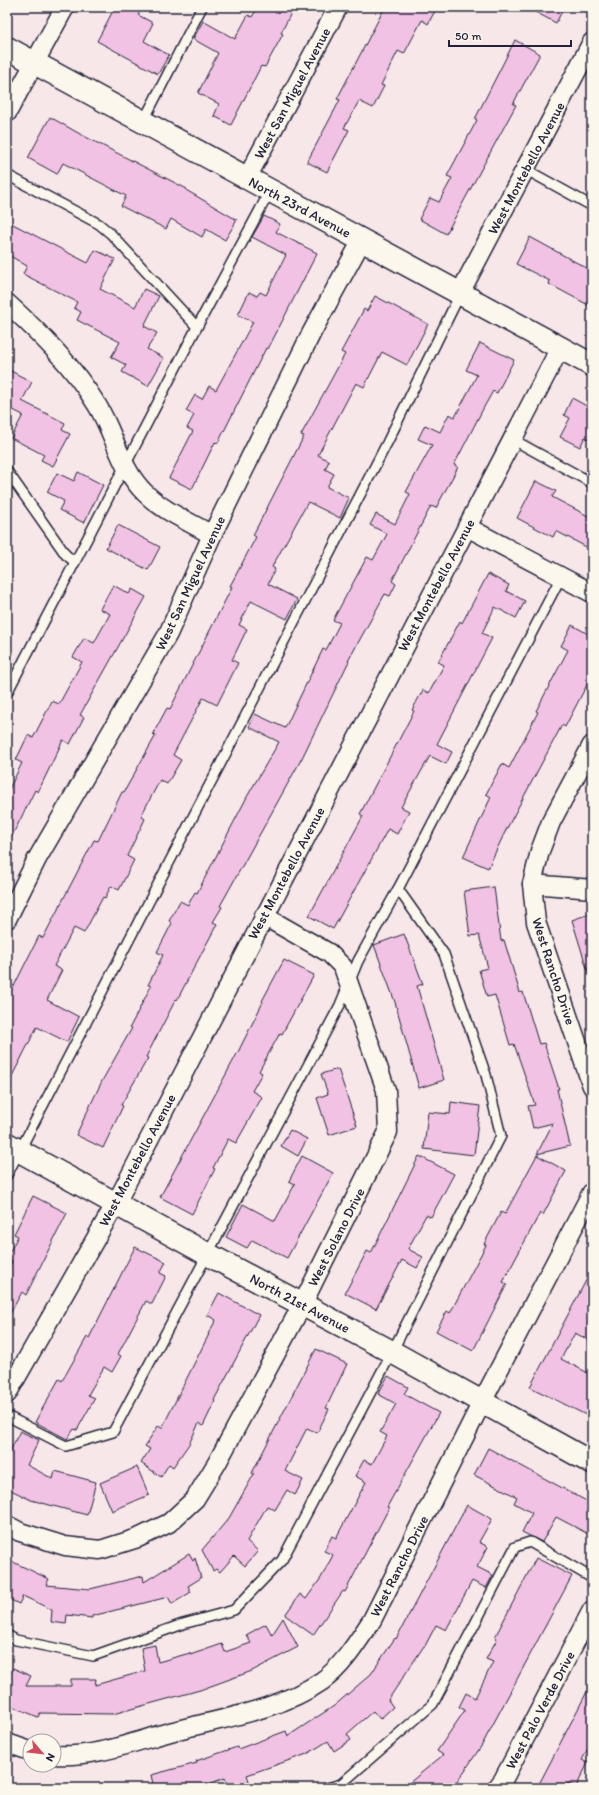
<svg xmlns="http://www.w3.org/2000/svg" width="599" height="1795" font-family="Itim,sans-serif">
  <style>
    .building { fill: #f1c2e3; stroke: #22223b }
    .lines { fill: none; stroke-linecap: round; stroke-linejoin: round }
    .lane-casing { stroke: #22223b; stroke-width: 12 }
    .street-casing { stroke: #22223b; stroke-width: 21 }
    .secondary-casing { stroke: #22223b; stroke-width: 25 }
    .lane { stroke: #fbf7ec; stroke-width: 9 }
    .street { stroke: #fbf7ec; stroke-width: 18 }
    .secondary { stroke: #fbf7ec; stroke-width: 22 }
    .labels { text-anchor: middle; stroke-width: 3; stroke-linejoin: round; paint-order: stroke }
    .street-label { font-size: 14px; fill: #22223b; stroke: #fbf7ec }
  </style>
  <rect width="100%" height="100%" fill="#f8e7e9"/>
  <filter id="ink" filterUnits="userSpaceOnUse"><feTurbulence type="fractalNoise" baseFrequency=".025" numOctaves="2"/><feDisplacementMap in="SourceGraphic" scale="8" xChannelSelector="R" yChannelSelector="G"/><feConvolveMatrix kernelMatrix="1 2 1 2 8 2 1 2 1" color-interpolation-filters="sRGB"/></filter>
  <g filter="url(#ink)">
    <g class="building">
      <polygon points="115,7 143,7 138,15 153,23 144,41 169,55 158,74 97,41"/>
      <polygon points="258,7 294,7 281,33 283,34 265,67 261,66 231,125 214,116 219,104 198,93 218,53 193,39 203,21 235,39 248,15 252,17"/>
      <polygon points="385,7 437,7 428,24 422,20 404,54 398,51 381,85 384,86 373,108 359,101 344,128 349,130 327,172 307,162 340,100 337,99"/>
      <polygon points="526,7 564,7 556,23"/>
      <polygon points="515,40 540,54 513,104 516,105 446,234 419,219 430,198 439,202 452,178 447,176 477,120 475,119"/>
      <polygon points="50,117 80,134 187,189 186,190 237,220 225,240 206,229 202,237 171,219 166,229 121,206 126,196 63,163 57,174 28,158"/>
      <polygon points="264,216 280,224 276,232 317,253 268,349 266,348 218,443 215,442 192,489 169,478 193,431 187,428 194,415 186,411 195,395 202,399 209,386 216,390 253,322 238,315 249,292 257,296 260,292 266,295 286,255 252,237"/>
      <polygon points="7,221 88,263 95,250 115,259 100,289 135,307 144,289 159,296 144,326 157,333 147,349 164,358 148,386 122,372 126,365 111,357 120,342 77,320 81,312 74,308 77,302 23,274 27,266 7,254"/>
      <polygon points="530,237 592,271 592,307 549,284 550,281 516,264"/>
      <polygon points="375,296 428,324 407,365 382,352 364,387 356,383 318,455 329,461 325,469 334,474 327,487 349,498 340,518 308,502 272,567 275,569 268,584 297,599 287,619 251,601 239,625 247,629 232,660 238,663 217,705 203,698 173,755 181,760 167,784 160,780 141,816 145,819 127,856 134,860 119,890 111,886 105,898 103,897 84,933 74,928 54,966 62,970 47,1000 79,1017 67,1042 37,1027 7,1086 7,982 14,986 39,936 43,938 94,840 98,841 122,792 124,792 156,735 153,734 167,708 170,709 232,587 230,586 256,537 253,535 304,436 301,435 345,354 341,352 364,309 367,311"/>
      <polygon points="480,343 514,360 497,393 493,391 484,407 454,465 458,467 436,508 431,506 392,581 396,584 390,596 385,594 348,661 349,661 302,758 220,906 222,907 213,922 217,924 177,1000 176,999 146,1057 148,1058 121,1105 123,1106 103,1148 76,1135 102,1081 132,1028 130,1027 151,986 148,985 163,955 157,952 172,923 169,921 180,901 188,905 195,892 197,893 248,795 279,742 249,727 255,714 285,728 323,649 326,650 340,623 333,620 367,557 373,560 387,534 370,525 376,514 395,524 410,494 406,492 432,445 418,439 425,425 440,432 449,414 455,417 477,375 466,370"/>
      <polygon points="7,369 32,382 22,401 65,423 62,430 70,434 53,466 41,460 44,455 11,438 23,415 7,407"/>
      <polygon points="572,398 592,409 592,441 585,437 580,447 560,437 570,418 564,415"/>
      <polygon points="78,472 103,485 84,523 59,510 64,501 47,492 57,473 74,481"/>
      <polygon points="536,481 556,491 552,497 592,518 592,550 556,531 553,537 517,518"/>
      <polygon points="118,525 160,547 148,570 106,548"/>
      <polygon points="488,574 509,585 506,591 525,601 516,618 495,607 482,633 492,638 437,744 452,752 446,764 430,756 401,807 409,811 397,834 388,829 333,929 309,916 363,816 360,814 414,711 412,710 423,690 429,693 444,665 438,662 460,621 462,623"/>
      <polygon points="113,585 129,594 132,589 146,597 80,715 84,717 70,744 63,740 38,792 35,790 7,846 7,793 22,763 16,760 28,735 33,738 52,701 59,704 82,662 73,657 84,638 94,643 110,614 100,609"/>
      <polygon points="572,625 592,636 592,675 565,727 562,725 505,832 488,868 463,857 491,797 486,794 502,764 509,768 538,712 536,711 568,650 561,646"/>
      <polygon points="494,887 501,941 504,940 520,993 523,992 539,1044 544,1043 559,1089 557,1089 570,1146 537,1154 553,1123 533,1128 528,1106 535,1105 514,1044 510,1045 495,995 487,997 479,970 488,968 479,935 470,936 464,891"/>
      <polygon points="592,913 592,974 589,975 572,920"/>
      <polygon points="404,934 423,984 417,986 444,1080 419,1088 395,1002 374,945"/>
      <polygon points="284,960 314,975 282,1034 280,1033 259,1071 262,1073 252,1091 262,1097 236,1143 228,1139 213,1168 215,1169 192,1214 160,1197 239,1050 263,1002 262,1001"/>
      <polygon points="338,1069 357,1126 329,1135 317,1098 328,1094 321,1074"/>
      <polygon points="451,1102 480,1106 474,1155 424,1149 428,1112 450,1114"/>
      <polygon points="290,1130 307,1139 298,1156 281,1146"/>
      <polygon points="537,1155 566,1171 543,1215 540,1213 503,1282 507,1284 473,1351 436,1331 447,1311 450,1313 486,1245 484,1244 501,1212 505,1214"/>
      <polygon points="302,1156 333,1173 287,1258 252,1240 247,1248 226,1237 243,1204 275,1221 295,1184 289,1181"/>
      <polygon points="419,1156 454,1174 431,1217 426,1215 408,1249 423,1257 417,1268 402,1260 376,1309 345,1293 367,1251 371,1253"/>
      <polygon points="33,1196 67,1213 26,1295 22,1292 7,1319 7,1271 12,1261 7,1257 18,1236 14,1234"/>
      <polygon points="135,1247 166,1262 160,1273 166,1276 152,1304 146,1301 118,1354 121,1356 112,1372 104,1367 88,1395 95,1398 77,1430 74,1429 67,1439 35,1422 59,1379 62,1381 87,1337 89,1338"/>
      <polygon points="592,1269 592,1342 575,1333 561,1359 592,1375 592,1418 530,1387"/>
      <polygon points="219,1293 259,1315 214,1400 215,1401 203,1426 199,1423 189,1444 173,1467 169,1464 161,1477 141,1463 150,1449 145,1446 158,1426 162,1428 209,1334 208,1334 216,1320 207,1315"/>
      <polygon points="316,1349 347,1364 326,1408 329,1409 317,1433 307,1428 285,1471 303,1480 295,1495 287,1490 275,1510 267,1506 247,1541 258,1551 245,1566 234,1556 220,1572 216,1569 213,1571 202,1550 229,1518 254,1474 252,1473"/>
      <polygon points="388,1376 408,1387 404,1394 439,1413 387,1507 389,1508 345,1592 343,1591 313,1635 285,1615 300,1594 306,1599 321,1578 333,1555 324,1551 332,1536 336,1538 366,1482 355,1476 364,1460 372,1464 387,1436 380,1432 396,1404 378,1394"/>
      <polygon points="20,1431 39,1440 27,1465 53,1479 55,1471 96,1482 87,1515 31,1500 7,1488 7,1457"/>
      <polygon points="488,1448 592,1504 592,1536 556,1517 542,1542 522,1532 532,1513 514,1503 517,1497 474,1475"/>
      <polygon points="137,1467 149,1495 112,1511 100,1483"/>
      <polygon points="467,1505 492,1519 479,1542 488,1547 477,1567 493,1575 486,1588 472,1581 446,1630 436,1625 425,1646 424,1646 388,1700 393,1707 380,1719 373,1711 347,1734 351,1740 334,1751 328,1741 307,1754 247,1775 250,1784 238,1788 228,1788 225,1778 197,1788 154,1788 151,1775 197,1763 196,1761 237,1747 238,1749 286,1731 288,1736 334,1706 371,1674 395,1638 396,1639"/>
      <polygon points="189,1554 193,1561 195,1558 201,1578 188,1586 191,1592 172,1604 168,1597 92,1616 92,1618 67,1615 66,1624 51,1622 52,1610 23,1596 19,1604 7,1598 7,1570 11,1561 49,1579 46,1585 90,1589 143,1576 144,1582"/>
      <polygon points="536,1558 572,1576 482,1745 453,1788 403,1788 443,1755 437,1751 465,1710 459,1707 466,1693 475,1698 493,1662 486,1659 497,1639 495,1637"/>
      <polygon points="283,1618 298,1647 252,1671 200,1690 113,1714 40,1713 38,1717 7,1704 7,1684 13,1668 31,1676 26,1686 71,1686 71,1679 96,1679 95,1685 145,1671 141,1648 155,1645 158,1662 190,1653 190,1655 222,1644 225,1652 251,1643 246,1635 266,1624 272,1635"/>
      <polygon points="592,1682 592,1741 582,1760 588,1763 576,1787 568,1783 565,1788 537,1788"/>
    </g>
    <g class="lines">
      <defs>
        <g id="lane">
          <polyline points="143,122 202,7"/>
          <polyline points="525,169 592,206"/>
          <polyline points="7,175 99,224 111,234 197,327"/>
          <polyline points="512,439 592,483"/>
          <polyline points="7,471 66,555 75,562"/>
          <polyline points="7,693 197,327 270,191"/>
          <polyline points="7,1175 387,443 460,294"/>
          <polyline points="7,1416 66,1446 113,1432 340,1005 358,961 398,889 561,577"/>
          <polyline points="7,1635 16,1640 93,1656 183,1624 234,1610 282,1560 392,1352 501,1136 486,1075 444,954 398,889"/>
          <polyline points="327,1788 341,1784 433,1704 515,1547 530,1542 592,1578"/>
        </g>
        <g id="street">
          <polyline points="7,113 65,7"/>
          <polyline points="247,178 338,7"/>
          <polyline points="460,293 592,42"/>
          <path d="M7 303C41 334 73 366 97 405 115 434 120 469 145 493 163 511 190 522 212 535"/>
          <polyline points="467,527 592,593"/>
          <polyline points="592,745 551,822 540,851 532,884 536,922 592,1086"/>
          <polyline points="532,884 592,889"/>
          <polyline points="7,919 37,859 168,634 212,535 312,332 362,240"/>
          <polyline points="7,1394 116,1203 560,348"/>
          <polyline points="7,1525 20,1532 65,1546 100,1550 138,1538 169,1523 195,1499 217,1463 302,1305 388,1132 386,1090 343,967 329,953 264,916"/>
          <polyline points="7,1743 30,1751"/>
          <path d="M54 1755C93 1758 133 1742 170 1732 219 1719 280 1710 322 1681 343 1666 358 1641 372 1620L482 1402 592 1192"/>
          <polyline points="497,1788 503,1780 592,1610"/>
        </g>
        <g id="secondary">
          <polyline points="7,48 592,365"/>
          <polyline points="7,1144 207,1254 392,1352 592,1463"/>
        </g>
      </defs>
      <use href="#lane" class="lane-casing"/>
      <use href="#street" class="street-casing"/>
      <use href="#secondary" class="secondary-casing"/>
      <use href="#lane" class="lane"/>
      <use href="#street" class="street"/>
      <use href="#secondary" class="secondary"/>
    </g>
  </g>
  <g class="labels">
    <g class="street-label">
      <text transform="translate(292 93) rotate(-62)" y="5">West San Miguel Avenue</text>
      <text transform="translate(526 168) rotate(-62)" y="5">West Montebello Avenue</text>
      <text transform="translate(300 207) rotate(28)" y="5">North 23rd Avenue</text>
      <text transform="translate(190 583) rotate(-65)" y="5">West San Miguel Avenue</text>
      <text transform="translate(436 585) rotate(-62)" y="5">West Montebello Avenue</text>
      <text transform="translate(286 873) rotate(-62)" y="5">West Montebello Avenue</text>
      <text transform="translate(554 971) rotate(72)" y="5">West Rancho Drive</text>
      <text transform="translate(137 1160) rotate(-62)" y="5">West Montebello Avenue</text>
      <text transform="translate(336 1237) rotate(-63)" y="5">West Solano Drive</text>
      <text transform="translate(300 1303) rotate(28)" y="5">North 21st Avenue</text>
      <text transform="translate(399 1566) rotate(-63)" y="5">West Rancho Drive</text>
      <text transform="translate(540 1710) rotate(-62)" y="5">West Palo Verde Drive</text>
    </g>
  </g>
  <rect width="599" height="1795" fill="none" stroke="#fbf7ec" stroke-width="24"/>
  <rect x="12" y="12" width="575" height="1771" fill="none" stroke="#22223b" stroke-width="1.5" filter="url(#ink)"/>
  <g transform="translate(42 1753) rotate(118)"><circle r="19" fill="#fbf7ec" stroke="#a4a2a5"/>
  <path d="M0-3L7 15L0 10L-7 15Z" fill="#d1495b"/>
  <text y="-6" font-size="11" font-weight="bold" text-anchor="middle" fill="#22223b">N</text>
  </g>
  <path d="M449 40v6h122v-6" fill="none" stroke="#22223b" stroke-width="2"/>
  <text x="455" y="40" font-size="12" fill="#22223b" stroke="#fbf7ec" stroke-width="3" paint-order="stroke">50 m</text>
</svg>
